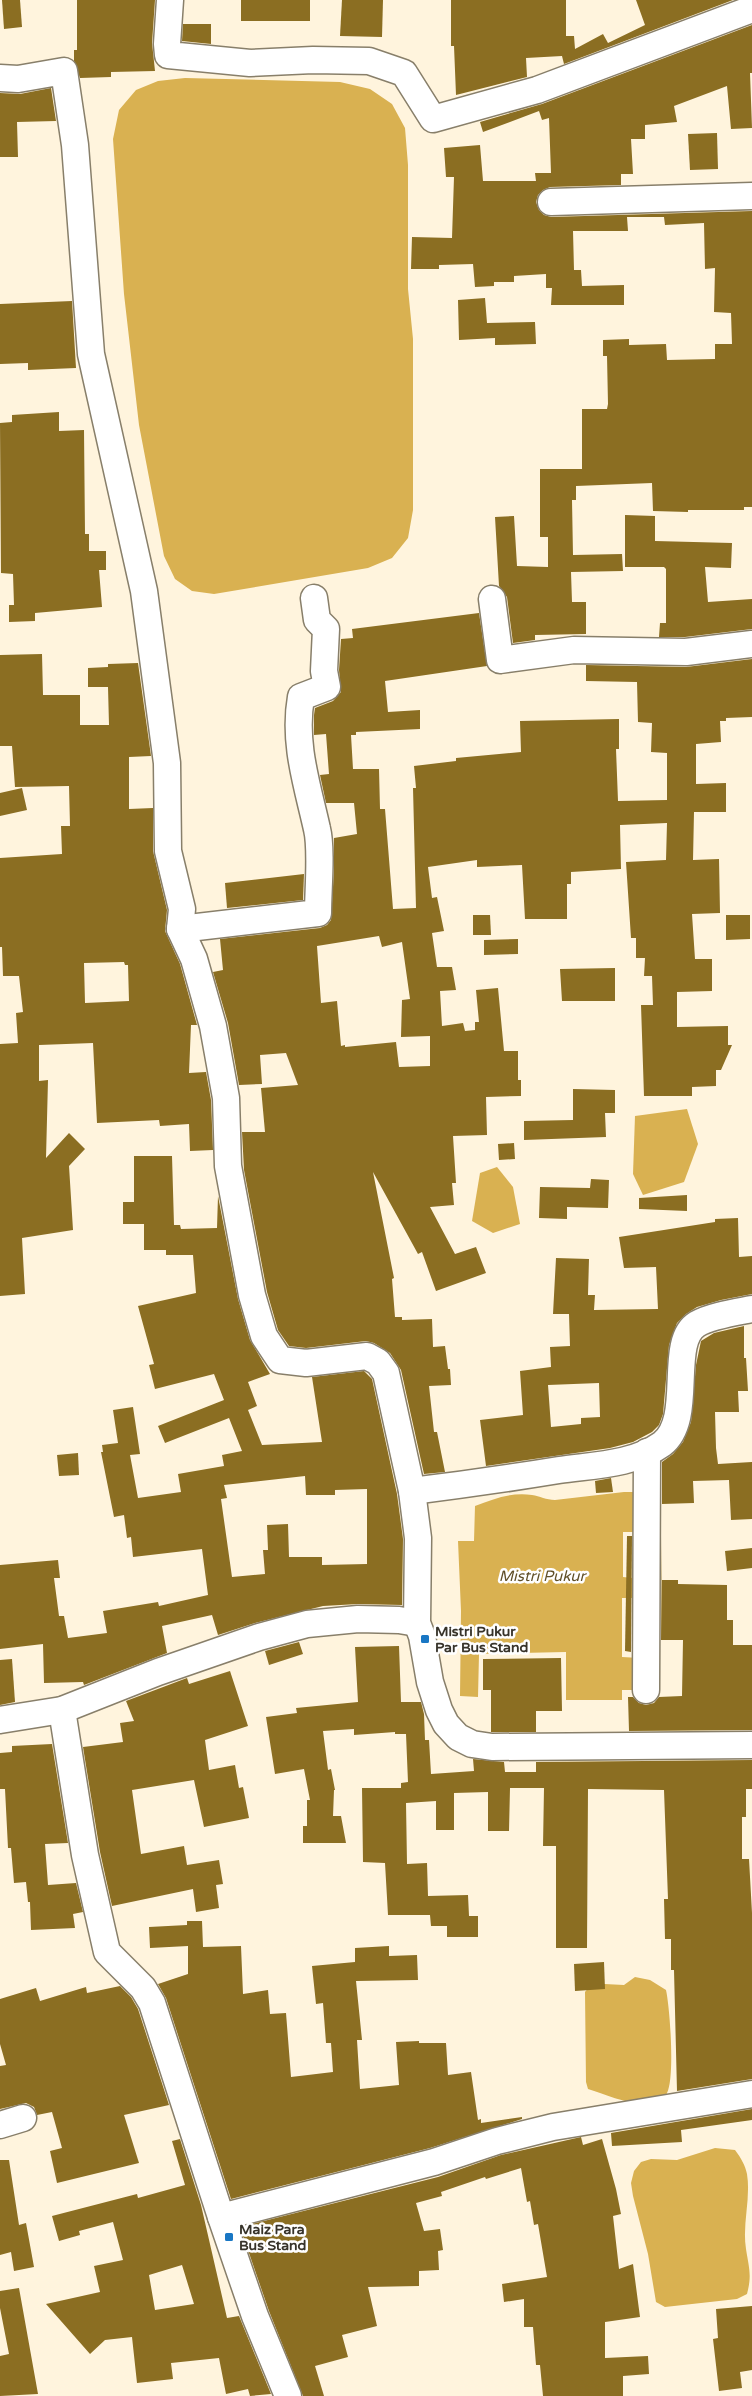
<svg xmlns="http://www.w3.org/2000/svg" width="752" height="2396" font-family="'Varela Round',sans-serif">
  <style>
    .water { fill: #d9b151 }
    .building { fill: #8b6e22; fill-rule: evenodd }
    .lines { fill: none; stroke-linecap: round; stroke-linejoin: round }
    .minor-casing { stroke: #887f6a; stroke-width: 29 }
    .minor { stroke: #fff; stroke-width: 26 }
    .poi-dot { fill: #1977c4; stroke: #fff; stroke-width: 2 }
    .labels { text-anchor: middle; stroke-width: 5; stroke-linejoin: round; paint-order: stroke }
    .poi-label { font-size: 14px; font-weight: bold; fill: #37332a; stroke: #fff; text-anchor: start }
    .water-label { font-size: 15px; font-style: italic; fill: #604f28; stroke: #fff }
  </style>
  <rect width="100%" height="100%" fill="#fff4dd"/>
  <g class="water">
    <polygon points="185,78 340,82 370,89 392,104 405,128 408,165 408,289 413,339 413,510 408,538 392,558 368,568 214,594 192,591 175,579 164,556 139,425 124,294 113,139 119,110 136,90 158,81"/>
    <polygon points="687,1109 698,1144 684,1182 643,1195 633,1174 635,1116"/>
    <polygon points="497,1167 513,1187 520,1224 493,1233 472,1221 480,1173"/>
    <path d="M624 1492H644L635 1532H623V1577L642 1579 641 1598H622V1657L640 1658 639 1690H622V1700H566V1652L479 1654 478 1697 460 1696 461 1611 458 1541H474L475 1506C494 1499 511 1492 532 1495 540 1496 546 1500 555 1500Z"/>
    <path d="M635 1977 650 1980 666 1990C670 2008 675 2078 667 2093 666 2096 662 2100 659 2101 639 2110 608 2095 588 2089L586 2082 585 1992C594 1980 610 1985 624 1985Z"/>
    <path d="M715 2148 735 2150C741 2158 745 2165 747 2174 751 2199 742 2224 746 2249 749 2268 752 2275 747 2294L737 2299 665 2307 656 2302 648 2254 633 2196 631 2183 634 2171 641 2162 651 2159 677 2160Z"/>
  </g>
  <g class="building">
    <polygon points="2,0 20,0 22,27 4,29"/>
    <polygon points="77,0 155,0 152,43 155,71 111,72 111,77 80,78 74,61 74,50 77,50"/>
    <rect x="241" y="0" width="69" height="21"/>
    <polygon points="342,0 383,0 382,37 340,36"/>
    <polygon points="451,0 566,0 566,36 574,36 575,49 603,34 608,43 645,25 636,0 733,0 564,64 562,56 526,58 527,77 456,95 454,46 451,46"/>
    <polygon points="183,24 211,24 211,44 182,41"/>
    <polygon points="752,25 752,73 750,73 752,128 731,129 727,86 674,106 677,122 645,125 645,139 631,139 633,174 621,174 621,185 550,187 543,190 538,195 536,202 539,210 544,215 551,217 752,211 752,507 744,507 744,510 688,510 688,512 653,511 652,483 576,486 576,500 572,500 573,555 622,554 623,571 571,572 572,602 586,602 586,634 535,635 535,640 513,643 507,597 499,586 495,517 514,516 517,566 548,567 548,537 540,537 540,469 582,469 582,409 607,409 608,404 607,356 603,356 603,340 629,339 629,345 666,344 667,360 715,359 715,344 732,344 731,313 714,312 715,268 705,269 704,223 665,225 664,217 627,217 628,231 573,231 574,270 581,270 582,286 624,285 624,305 551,305 552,288 546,288 546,274 514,276 514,282 494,282 494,286 475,287 473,264 439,265 439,269 411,269 412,237 452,238 454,177 446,177 444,148 480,145 483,181 536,181 535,173 551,173 549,118 542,120 539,111 483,132 480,122 542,104"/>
    <polygon points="51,88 56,121 17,122 18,157 0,157 0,93 20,94"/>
    <polygon points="717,133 718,169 690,170 688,134"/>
    <polygon points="485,298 487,323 535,322 536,344 495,345 495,338 459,340 458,300"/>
    <polygon points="72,301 76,368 28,370 28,363 0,364 0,304"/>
    <polygon points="59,412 59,431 84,430 85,534 89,534 89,551 106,551 106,570 99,570 102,607 35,613 35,621 9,622 9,605 14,605 13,574 1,573 0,423 12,422 12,415"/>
    <polygon points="625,515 655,516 655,541 732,543 731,568 705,567 708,602 752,599 752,629 685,637 659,637 660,623 666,623 666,569 664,567 625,567"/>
    <path d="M479 613 487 666 385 681 388 712 420 710V729L356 732V735H351L353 769H379L380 809H385L393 909 416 908 413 788H416L414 766 456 761V758L521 752 520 721 619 719V749H616L618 801 667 800V753L651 752 652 723 638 722 637 682 586 681V665L686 667 752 659V717L726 718V721H720L721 742 696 744V784L726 783V812H694L693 860 719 859 720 913 692 914 695 959H712V991L677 992V1027L728 1026V1045H732L721 1070H716V1086L692 1087V1096H644L641 1005H653L652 976H644L645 958H636V938H631L626 862 666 860 667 823 620 825 621 869 571 872V884H567V919H525L522 865 477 867V860L428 867 432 898 437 897 444 931 432 933 437 967H452L456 990 440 991 442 1026 463 1023 465 1031 475 1030V1022H479L476 990 498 988 504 1051H518V1080H521V1096L486 1097 487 1135 453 1136 456 1183H452L454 1205 430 1207 455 1254 476 1247 486 1273 436 1291 422 1252 418 1254 373 1172 394 1278 392 1279 395 1317H402V1320L432 1319 433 1347 445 1346 448 1369H450L451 1385 429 1386 434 1432H437L445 1472 424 1474 401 1370 390 1353 374 1343 366 1341 306 1348 289 1346 278 1330 267 1292 244 1170 242 1132H265L261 1088 298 1085 286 1053 260 1055 262 1084 239 1085 228 1023 213 972 223 970 220 939 320 928 327 925 331 920 334 870V838L357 834 354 803H326L320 775 329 774 326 734 314 735V715L315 708 333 701 341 692 339 670 341 639 353 638 352 629ZM379 936 382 947 402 942 410 999 402 1000 401 1037 430 1036V1066L399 1067 396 1042 345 1047V1045L341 1046 337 1001 321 1003 317 946Z"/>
    <path d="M42 654 43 695H80V725H109L108 687H88V668L108 667V664L138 663 151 756 129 757V809L153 808V851L167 910 165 931 180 964 197 1025H191L189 1073 206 1072 211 1100 213 1150 190 1151 189 1124 160 1126 159 1120 97 1123 93 1043 39 1045V1081L48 1080 46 1158 69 1133 85 1149 69 1166 73 1230 22 1238 25 1294 0 1296V1044L18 1043 16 1013 23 1012 19 976H3L2 947H0V858L62 854 61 826H70L69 786 15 787 12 746H0V655ZM124 962 125 965H128L129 1001 85 1003 84 963Z"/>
    <polygon points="22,788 27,810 0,816 0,793"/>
    <polygon points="304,874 303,900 227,908 225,883"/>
    <polygon points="473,915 490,915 491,935 473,935"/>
    <polygon points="726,915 750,915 750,939 726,940"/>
    <polygon points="518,939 518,954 484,955 484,940"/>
    <polygon points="615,968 615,1001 562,1001 560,969"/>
    <polygon points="573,1089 615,1090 615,1113 605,1113 606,1137 524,1140 524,1121 573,1120"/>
    <polygon points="514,1143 515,1159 499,1160 498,1144"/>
    <path d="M134 1156H172L174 1225H180L181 1229 217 1228 218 1196 238 1299 250 1340 270 1374 248 1382 257 1406 248 1410 262 1445 322 1442 312 1377 364 1371 372 1379 397 1494 403 1539 402 1605 358 1604 323 1606 255 1623 218 1635 212 1615 162 1626 167 1653 84 1685 83 1682 44 1683 43 1644 0 1649V1565L58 1560 60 1578H54L59 1616H64L68 1638 107 1633 103 1611 158 1602 159 1606 208 1595 202 1549 133 1557 131 1537 127 1538 124 1515 114 1517 101 1452H103L102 1445 118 1443 113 1410 133 1407 140 1454 130 1455 138 1498 181 1492 178 1474 224 1466 222 1455 242 1451 229 1418 165 1443 158 1426 224 1400 214 1374 155 1389 149 1365 154 1364 138 1306 196 1293 193 1255H166V1250H144V1224H123V1202H134ZM305 1476 306 1495H335V1490L367 1489V1564L322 1565V1557H289L288 1524 267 1525 268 1550H263L265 1574 232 1577 221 1499 227 1498 224 1485Z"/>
    <polygon points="591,1179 609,1180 608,1208 567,1207 567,1219 539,1218 540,1187 590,1188"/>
    <polygon points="687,1195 687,1211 639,1209 639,1198"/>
    <path d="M738 1218 739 1257 752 1256V1294L721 1300 697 1307 686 1314 677 1323 669 1345 663 1414 659 1425 652 1432 633 1442 610 1448 486 1466 480 1420 523 1415 520 1371 551 1367 550 1347 570 1346 569 1314H553L556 1258 589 1259 588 1295H595L594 1310 658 1309 656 1267 624 1268 619 1237 715 1222V1219ZM599 1383 600 1417 581 1418V1424L551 1427 548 1385Z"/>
    <polygon points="744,1326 744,1358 746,1358 748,1391 738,1391 739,1412 715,1412 716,1448 718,1464 752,1462 752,1519 731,1520 729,1480 693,1481 694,1503 662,1504 662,1462 673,1454 683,1442 691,1422 696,1365 701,1341 714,1333"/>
    <polygon points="78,1453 79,1475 59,1476 57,1455"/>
    <polygon points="611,1478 613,1492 596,1493 595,1481"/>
    <polygon points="627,1536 632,1536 631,1652 625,1651"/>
    <polygon points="662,1536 662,1580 678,1580 678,1584 727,1585 727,1620 733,1620 733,1645 752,1645 752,1730 629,1731 628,1697 633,1697 639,1703 646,1705 654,1703 659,1697 682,1696 683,1640 661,1640"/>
    <polygon points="752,1548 752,1568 727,1571 725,1551"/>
    <polygon points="299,1642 303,1654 269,1665 265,1651"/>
    <polygon points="399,1646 401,1702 421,1702 424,1714 425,1740 429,1740 431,1774 474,1771 473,1759 504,1762 505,1772 536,1772 536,1762 752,1760 752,1789 746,1789 746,1817 742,1817 742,1859 749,1859 752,1913 752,2079 677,2091 674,1970 671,1970 671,1939 665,1939 664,1899 668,1899 664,1790 588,1789 587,1948 556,1948 556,1846 543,1846 544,1788 510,1788 509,1831 488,1831 488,1792 454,1793 454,1830 436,1830 436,1801 406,1803 407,1864 427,1863 428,1896 468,1895 469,1916 478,1916 478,1937 447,1937 447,1926 431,1926 430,1915 388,1915 385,1863 363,1862 362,1788 401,1788 401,1783 408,1782 406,1734 395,1734 395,1732 354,1735 354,1729 323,1731 328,1770 331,1769 335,1790 334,1790 333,1816 341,1816 346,1843 303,1843 303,1826 307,1826 307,1800 310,1800 304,1769 275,1774 266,1717 297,1713 296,1708 358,1702 355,1647"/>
    <polygon points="561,1658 562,1711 536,1711 536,1732 491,1732 491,1690 483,1690 483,1659"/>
    <polygon points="12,1659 15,1702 0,1705 0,1660"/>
    <polygon points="230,1671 248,1726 205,1740 209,1770 235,1765 239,1788 243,1787 249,1818 204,1827 194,1780 132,1790 141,1854 184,1846 187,1865 219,1860 223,1884 216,1885 219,1908 196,1912 193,1889 112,1906 100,1852 83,1747 123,1742 120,1723 134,1721 126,1701 187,1678 189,1684"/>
    <polygon points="52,1744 68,1843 45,1844 48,1885 76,1883 83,1912 73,1914 75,1928 31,1930 30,1902 28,1902 26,1882 14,1883 11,1848 8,1848 5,1789 0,1789 0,1753 12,1752 12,1746"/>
    <polygon points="187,1921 202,1921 203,1947 241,1946 243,1994 268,1990 270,2014 286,2013 291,2077 333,2072 331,2043 326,2043 323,2003 316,2004 312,1966 355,1962 355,1948 389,1946 389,1956 417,1955 418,1980 356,1981 362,2040 357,2040 360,2089 399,2085 396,2042 419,2041 419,2043 446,2043 448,2075 471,2072 478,2120 481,2119 481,2123 522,2117 522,2119 430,2148 231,2199 166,1998 158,1984 188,1974 188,1946 150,1948 149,1927 187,1925"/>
    <polygon points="604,1962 605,1989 575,1991 574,1964"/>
    <polygon points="120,1986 131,1997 138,2009 169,2105 124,2115 139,2163 57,2183 50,2151 62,2148 52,2112 37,2115 34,2107 26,2103 0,2109 0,2066 6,2065 0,2044 0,1999 36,1988 40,2001 86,1987 87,1993"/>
    <polygon points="752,2109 752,2120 681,2130 682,2142 612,2146 611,2133"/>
    <polygon points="581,2137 583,2145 602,2139 616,2189 621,2214 613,2216 619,2269 633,2264 640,2317 605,2322 605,2358 648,2356 649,2374 623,2376 623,2396 543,2396 540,2365 536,2365 533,2327 524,2327 524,2299 504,2302 502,2284 547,2277 538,2224 534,2225 530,2201 527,2202 521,2168 486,2179 485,2177 441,2192 442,2196 416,2203 424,2231 440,2229 443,2250 438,2251 439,2270 419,2271 419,2286 368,2287 377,2326 342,2335 348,2357 315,2366 324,2396 303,2396 269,2311 240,2227 438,2177 501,2155"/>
    <path d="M180 2139 201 2205 227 2318 239 2316 271 2394 250 2396 248 2389 226 2394 219 2358 171 2363 173 2379 137 2383 132 2337 105 2340 90 2354 46 2304 100 2292 94 2266 123 2260 113 2222 79 2231 80 2235 59 2241 52 2216 137 2194 138 2198 185 2185 172 2141ZM182 2265 194 2304 155 2310 149 2275Z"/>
    <polygon points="0,2160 9,2160 19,2225 26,2223 34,2267 14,2271 11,2252 0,2255"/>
    <polygon points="19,2288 38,2394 0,2396 0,2356 9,2354 0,2308 0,2291"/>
    <polygon points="752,2306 752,2370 740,2372 742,2388 719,2391 713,2339 718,2338 716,2309"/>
  </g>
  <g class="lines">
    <defs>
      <g id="minor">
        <polyline points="170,0 167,44 168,55 250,63 313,60 369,61 404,73 433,119 537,90 752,9"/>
        <polyline points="0,78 18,79 64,71 75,145 91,354 144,591 167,763 168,851 182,909 180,929 194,959 213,1026 226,1098 228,1166 252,1295 264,1336 280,1360 306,1363 367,1356 378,1362 386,1373 412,1491 418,1538 417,1623 422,1636 430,1682 439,1710 446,1724 458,1737 472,1744 492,1747 752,1745"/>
        <polyline points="551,202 752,196"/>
        <polyline points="492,599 500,660 574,650 686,652 752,644"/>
        <path d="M180 929 318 913C318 891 322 849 317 829 307 784 293 743 301 697L327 687 324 671 326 629 317 620 314 598"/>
        <path d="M412 1491C461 1485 510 1478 559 1470 593 1465 633 1465 662 1444 695 1419 667 1342 697 1324 710 1316 737 1312 752 1309"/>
        <polyline points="646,1690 647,1452"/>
        <polyline points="62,1710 85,1855 107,1952 143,1988 152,2003 221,2217 434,2162 497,2141 553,2127 752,2094"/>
        <polyline points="0,1720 62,1710 158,1672 259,1637 307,1624 358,1619 399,1620 417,1623"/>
        <polyline points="0,2125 23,2118"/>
        <polyline points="221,2217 255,2316 288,2396"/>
      </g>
    </defs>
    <use href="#minor" class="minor-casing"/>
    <use href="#minor" class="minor"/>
  </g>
  <g class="poi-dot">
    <rect x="420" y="1634" width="10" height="10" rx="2.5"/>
    <rect x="224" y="2232" width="10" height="10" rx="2.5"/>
  </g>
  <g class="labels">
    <g class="poi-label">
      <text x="435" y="1636">Mistri Pukur<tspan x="435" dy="16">Par Bus Stand</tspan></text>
      <text x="239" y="2234">Maiz Para<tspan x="239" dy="16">Bus Stand</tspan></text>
    </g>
    <g class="water-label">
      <text x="542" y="1581">Mistri Pukur</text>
    </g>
  </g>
</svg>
